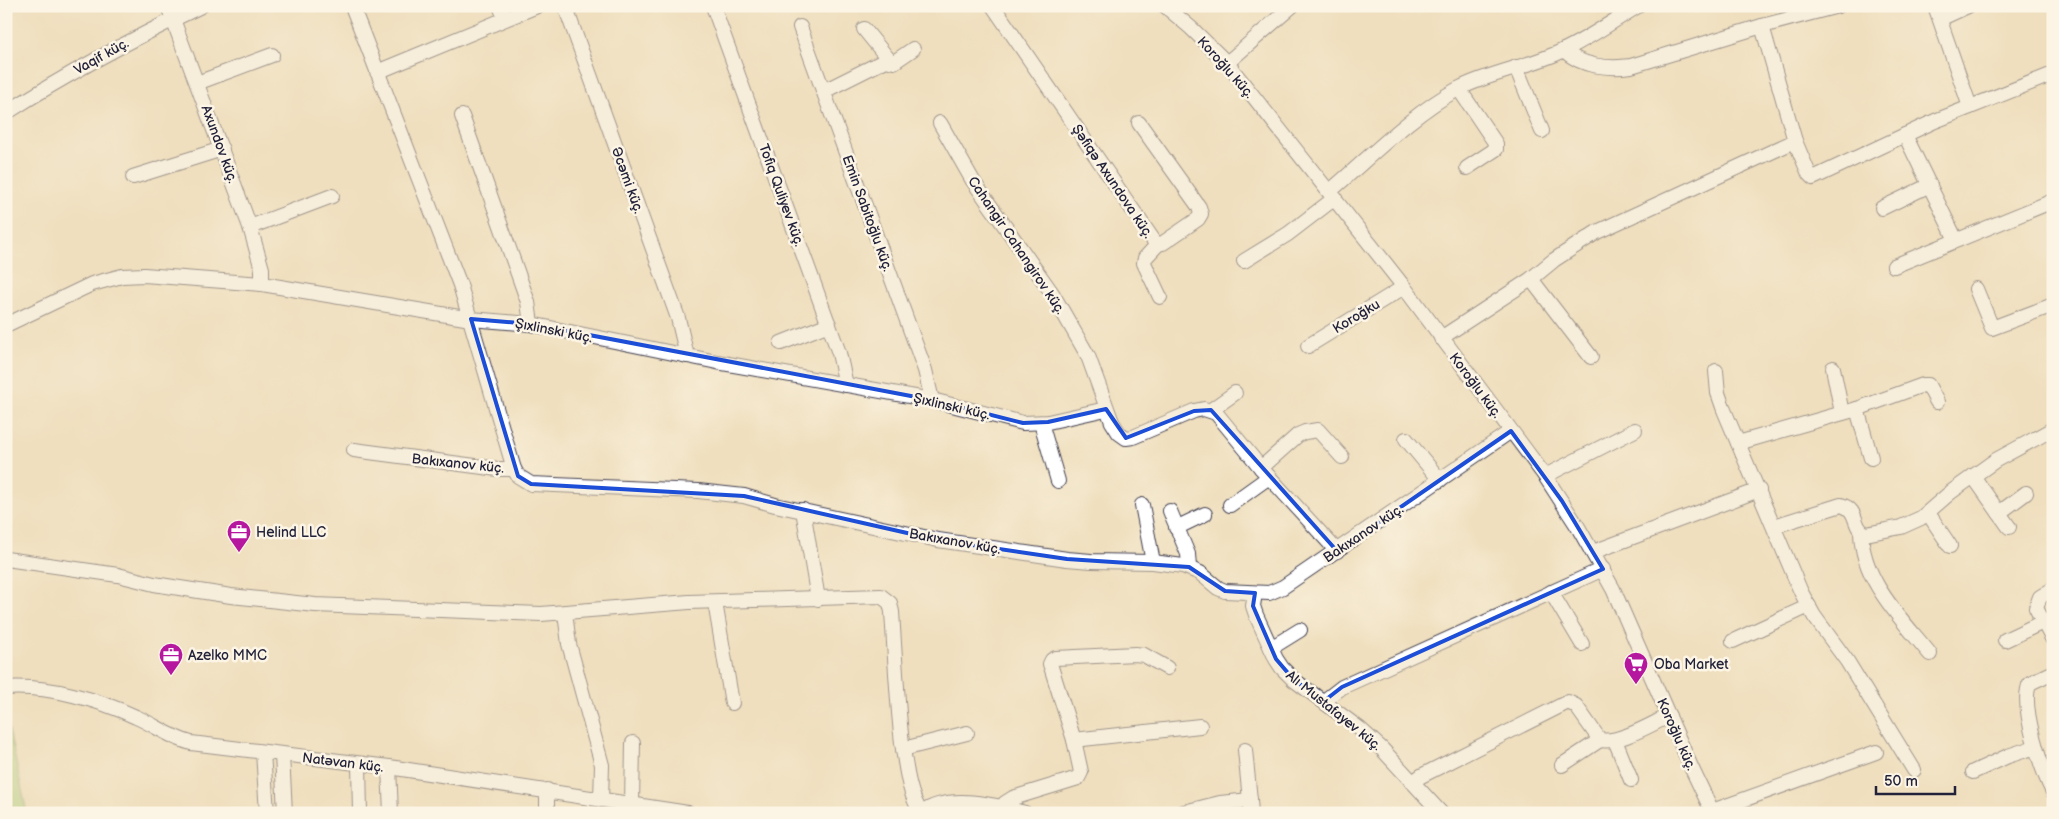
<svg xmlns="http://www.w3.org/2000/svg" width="2059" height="819" font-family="'Balsamiq Sans',sans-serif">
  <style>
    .green { fill: #a6cf7b; stroke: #64785b }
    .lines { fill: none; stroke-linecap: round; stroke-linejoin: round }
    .minor-casing { stroke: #413e4f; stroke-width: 16 }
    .minor { stroke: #fff; stroke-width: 14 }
    .marked { fill: none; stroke: #1d4ed8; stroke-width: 4; stroke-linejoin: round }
    .labels { text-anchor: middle; stroke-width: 5; stroke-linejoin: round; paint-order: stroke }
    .street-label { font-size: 14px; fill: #22223b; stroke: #fcf5e5 }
    .poi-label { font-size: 14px; fill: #22223b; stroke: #fcf5e5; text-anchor: start }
  </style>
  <rect width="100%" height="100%" fill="#fcf5e5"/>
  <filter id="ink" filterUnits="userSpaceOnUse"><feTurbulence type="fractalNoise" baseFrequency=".02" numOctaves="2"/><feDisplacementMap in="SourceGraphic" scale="10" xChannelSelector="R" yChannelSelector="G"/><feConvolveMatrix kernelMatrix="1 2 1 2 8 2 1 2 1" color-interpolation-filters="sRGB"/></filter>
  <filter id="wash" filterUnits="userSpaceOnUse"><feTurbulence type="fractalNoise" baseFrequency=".0096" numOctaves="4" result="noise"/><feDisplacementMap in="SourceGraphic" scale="20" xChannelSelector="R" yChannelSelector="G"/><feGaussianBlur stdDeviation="1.12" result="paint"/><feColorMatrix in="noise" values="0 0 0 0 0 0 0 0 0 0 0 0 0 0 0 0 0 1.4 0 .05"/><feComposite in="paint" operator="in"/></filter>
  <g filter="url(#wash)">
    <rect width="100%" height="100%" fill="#efdfbe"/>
    <polygon class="green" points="6,716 27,813 13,813 6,786"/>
  </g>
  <g filter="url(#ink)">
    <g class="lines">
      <defs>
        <g id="minor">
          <polyline points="168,6 250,227 262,269 262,284"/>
          <polyline points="352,6 460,285 514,469"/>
          <polyline points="500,6 505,18"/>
          <polyline points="565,6 678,318 687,356"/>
          <polyline points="713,6 839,353 846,385"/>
          <polyline points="993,6 1154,241 1158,244 1163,243 1198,219 1201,214 1199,207 1139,123"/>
          <polyline points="1165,6 1191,28 1227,63 1404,287 1545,476 1578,527 1613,589 1692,769 1713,813"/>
          <polyline points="1935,6 1970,107"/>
          <polyline points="1940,19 1968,6"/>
          <polyline points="1762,26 1795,141 1809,174 1813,178 1935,121 2053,74"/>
          <polyline points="800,27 925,370 932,400"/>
          <polyline points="864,29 890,61 894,62 913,49"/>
          <path d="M1564 50C1581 67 1609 69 1631 66L1762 26 1838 6"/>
          <polyline points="1227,63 1292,6"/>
          <polyline points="1516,67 1542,131"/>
          <polyline points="377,72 537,6"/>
          <polyline points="197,83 272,55"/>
          <polyline points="1459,89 1496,144 1496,149 1467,168"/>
          <polyline points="824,91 888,59"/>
          <path d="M6 113C70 72 132 39 201 6"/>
          <polyline points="462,116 528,302 531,324"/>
          <polyline points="940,123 973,181 1052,293 1088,356 1112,422 1119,433 1126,438 1133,437 1194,411 1204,409 1216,413 1261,468 1337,551"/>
          <polyline points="1905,135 1956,240"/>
          <polyline points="133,177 222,149"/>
          <path d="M1330 191C1370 157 1412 114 1458 89 1491 72 1529 67 1562 51 1588 39 1613 21 1638 6"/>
          <polyline points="1882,208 1930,185"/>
          <polyline points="250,227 332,196"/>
          <polyline points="1158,244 1145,258 1144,263 1160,297"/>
          <polyline points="1244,261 1288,234 1335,198"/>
          <polyline points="1894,266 2053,201"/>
          <polyline points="1531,279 1591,357"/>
          <polyline points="1976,289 1992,328 2053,305"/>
          <polyline points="6,325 92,284 122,276 144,275 262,284 471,319 531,324 717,362 932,400 1023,423 1048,422 1106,409"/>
          <polyline points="1441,338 1531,279 1554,260 1597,232 1795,141"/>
          <polyline points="781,343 829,324"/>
          <polyline points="1308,346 1404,287"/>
          <polyline points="1833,368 1842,413"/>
          <polyline points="1716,371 1718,393 1724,410 1801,592 1814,616 1847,661 1914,770"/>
          <polyline points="1857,409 1871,458"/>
          <polyline points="1211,410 1235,393"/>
          <polyline points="1041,423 1058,481"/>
          <polyline points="1406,439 1440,480"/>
          <polyline points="1738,443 1857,409 1923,385 1928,385 1937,402"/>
          <polyline points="354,450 498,469 514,469 518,476 531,484 698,491 744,496 775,505 938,540 1067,559 1091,561 1153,562 1183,566 1200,573 1218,588 1225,591 1269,593 1283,587 1511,431"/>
          <polyline points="1261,468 1298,435 1305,432 1318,430 1342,457"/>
          <polyline points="1545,476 1635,430"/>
          <polyline points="1973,476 2009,527"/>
          <polyline points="1142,505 1153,562"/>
          <polyline points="1230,505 1269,477"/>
          <polyline points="803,510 818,599"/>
          <polyline points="1170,511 1188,554 1189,567"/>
          <polyline points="1928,513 1950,546"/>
          <polyline points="1999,513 2026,493"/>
          <path d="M1774 526 1841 505C1860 510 1851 527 1866 534L1901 527 1921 518 1951 492 1996 460 2053 429"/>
          <polyline points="1176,528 1205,514"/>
          <path d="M1861 532C1862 581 1901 618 1930 654"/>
          <polyline points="1593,552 1759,490"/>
          <path d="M6 559 118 575 154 584 231 596 315 605 541 614 689 602 881 596 890 603 892 612C895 656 897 700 902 743 906 766 908 792 921 813"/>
          <polyline points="2053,589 2040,597 2036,608 2053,640"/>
          <polyline points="1551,592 1582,644"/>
          <polyline points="1255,593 1253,606 1256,615 1276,659 1282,668 1294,680 1360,729 1382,749 1441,813"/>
          <polyline points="715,602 732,703"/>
          <polyline points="565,613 569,644 602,765 601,800"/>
          <polyline points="2005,640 2043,622"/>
          <polyline points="1733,641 1809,606"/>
          <polyline points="1271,648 1300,630"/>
          <path d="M2053 672 2030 683C2019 704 2042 771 2053 792"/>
          <path d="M6 688C47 685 100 700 136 717 155 725 171 738 191 743L389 767 688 813"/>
          <polyline points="1324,701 1342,687 1603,569"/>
          <polyline points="1074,740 1200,726"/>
          <polyline points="1615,740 1631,780"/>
          <polyline points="903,749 967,733"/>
          <polyline points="1245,750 1250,800"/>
          <polyline points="263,752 267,813"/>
          <polyline points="282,754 285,813"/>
          <polyline points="359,764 360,813"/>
          <polyline points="1562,765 1600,740"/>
          <polyline points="389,767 391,813"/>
          <polyline points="1973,772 2008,756 2035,747"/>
          <path d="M1413 782 1421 776 1568 702 1576 706 1600 740C1619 744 1651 724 1669 716"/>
          <polyline points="632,805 633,743"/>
          <polyline points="1003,806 1005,803 1013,798 1078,778 1081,772 1074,740 1052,670 1050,664 1052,660 1056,658 1135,654 1144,655 1167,668"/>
          <polyline points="1712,811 1876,752"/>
          <polyline points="547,813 547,790"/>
          <path d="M922 813C948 793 996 805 1025 813"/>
          <polyline points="1180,813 1220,803 1250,800 1251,813"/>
        </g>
      </defs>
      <use href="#minor" class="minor-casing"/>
      <use href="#minor" class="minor"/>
    </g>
  </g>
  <path d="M0 0H2059V819H0ZM471 319 531 324 932 400 1023 423 1048 422 1106 409 1126 438 1194 411 1211 410 1337 551 1511 431 1562 501 1603 569 1342 687 1324 701 1294 680 1276 659 1253 606 1255 593 1225 591 1189 567 1067 559 938 540 744 496 531 484 518 476Z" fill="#efdfbe" fill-opacity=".55" fill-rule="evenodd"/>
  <path class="marked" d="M471 319 531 324 932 400 1023 423 1048 422 1106 409 1126 438 1194 411 1211 410 1337 551 1511 431 1562 501 1603 569 1342 687 1324 701 1294 680 1276 659 1253 606 1255 593 1225 591 1189 567 1067 559 938 540 744 496 531 484 518 476Z"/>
  <defs>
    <symbol id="office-pin" viewBox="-11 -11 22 30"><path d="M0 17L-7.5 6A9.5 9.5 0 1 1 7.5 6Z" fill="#b5179e" stroke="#fcf5e5"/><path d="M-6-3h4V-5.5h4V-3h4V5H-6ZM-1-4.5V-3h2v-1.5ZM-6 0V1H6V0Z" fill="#fff"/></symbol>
    <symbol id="supermarket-pin" viewBox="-11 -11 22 30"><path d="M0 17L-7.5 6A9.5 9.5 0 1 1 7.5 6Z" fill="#b5179e" stroke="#fcf5e5"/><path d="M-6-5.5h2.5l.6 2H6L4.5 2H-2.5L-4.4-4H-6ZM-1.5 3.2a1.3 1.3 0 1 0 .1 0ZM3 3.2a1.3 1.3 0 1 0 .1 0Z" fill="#fff"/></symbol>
  </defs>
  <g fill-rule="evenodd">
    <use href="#office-pin" x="225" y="518" width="28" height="38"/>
    <use href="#office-pin" x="157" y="641" width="28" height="38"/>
    <use href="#supermarket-pin" x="1622" y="650" width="28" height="38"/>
  </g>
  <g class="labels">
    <g class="street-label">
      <text transform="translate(101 56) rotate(-29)" y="5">Vaqif küç.</text>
      <text transform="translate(1226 67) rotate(48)" y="5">Koroğlu küç.</text>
      <text transform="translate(220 144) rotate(70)" y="5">Axundov küç.</text>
      <text transform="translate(628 180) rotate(70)" y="5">Əcəmi küç.</text>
      <text transform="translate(1113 181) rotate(56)" y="5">Şəfiqə Axundova küç.</text>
      <text transform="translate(782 195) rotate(70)" y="5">Tofiq Quliyev küç.</text>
      <text transform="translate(868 213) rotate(70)" y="5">Emin Sabitoğlu küç.</text>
      <text transform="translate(1017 245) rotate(56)" y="5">Cahangir Cahangirov küç.</text>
      <text transform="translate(1356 316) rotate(-31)" y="5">Koroğku</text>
      <text transform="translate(554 330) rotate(11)" y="5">Şıxlinski küç.</text>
      <text transform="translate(1476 385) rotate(53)" y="5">Koroğlu küç.</text>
      <text transform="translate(952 406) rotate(13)" y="5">Şıxlinski küç.</text>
      <text transform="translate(458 463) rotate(6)" y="5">Bakıxanov küç.</text>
      <text transform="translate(1363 533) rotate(-34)" y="5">Bakıxanov küç.</text>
      <text transform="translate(955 541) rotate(10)" y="5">Bakıxanov küç.</text>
      <text transform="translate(1334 710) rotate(39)" y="5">Alı Mustafayev küç.</text>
      <text transform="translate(1677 734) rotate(66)" y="5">Koroğlu küç.</text>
      <text transform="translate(343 762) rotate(7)" y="5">Natəvan küç.</text>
    </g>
    <g class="poi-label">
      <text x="256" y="537">Helind LLC</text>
      <text x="188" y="660">Azelko MMC</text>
      <text x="1654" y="669">Oba Market</text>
    </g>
  </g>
  <rect width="2059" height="819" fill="none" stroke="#fcf5e5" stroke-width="25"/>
  <path d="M1876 786v8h79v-8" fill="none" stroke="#22223b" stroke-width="2.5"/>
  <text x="1884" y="786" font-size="15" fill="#22223b" stroke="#fcf5e5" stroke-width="4" paint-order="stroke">50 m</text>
</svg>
